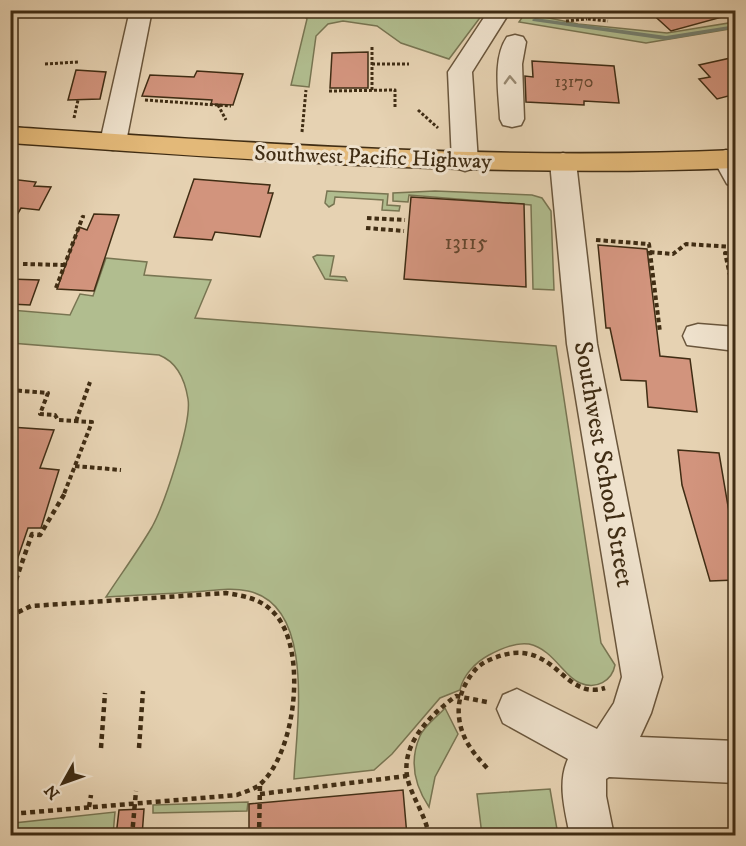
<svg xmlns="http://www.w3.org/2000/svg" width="746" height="846" font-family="'IM FELL DW Pica',serif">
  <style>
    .green { fill: #b1bd8f; stroke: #787552; stroke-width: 1.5 }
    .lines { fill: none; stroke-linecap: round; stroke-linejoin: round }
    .stream { fill: #748070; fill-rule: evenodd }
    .building { fill: #d2947d; stroke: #402d14; stroke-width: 1.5 }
    .minor-casing { stroke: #6a563c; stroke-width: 3 }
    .highway-casing { stroke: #402d14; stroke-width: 3 }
    .path-far2 { stroke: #402d14; stroke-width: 3; stroke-dasharray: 3 2; stroke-linecap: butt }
    .path-far1 { stroke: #402d14; stroke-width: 4; stroke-dasharray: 4.5 3; stroke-linecap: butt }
    .path { stroke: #402d14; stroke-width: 4.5; stroke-dasharray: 5 4; stroke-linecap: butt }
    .minor { fill: #efe2cd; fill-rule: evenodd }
    .highway { fill: #e3b979; fill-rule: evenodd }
    .oneway { stroke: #988870 }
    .labels { text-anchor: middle; stroke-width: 6; stroke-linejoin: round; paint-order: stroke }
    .far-number-label { font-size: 18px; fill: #64472e }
    .far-street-label { font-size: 22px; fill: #402d14; stroke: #efe2cd }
    .number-label { font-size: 22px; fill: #64472e }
    .street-label { font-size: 26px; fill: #402d14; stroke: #efe2cd }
  </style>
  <rect width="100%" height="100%" fill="#e6d2b2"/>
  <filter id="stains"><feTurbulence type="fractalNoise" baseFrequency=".00333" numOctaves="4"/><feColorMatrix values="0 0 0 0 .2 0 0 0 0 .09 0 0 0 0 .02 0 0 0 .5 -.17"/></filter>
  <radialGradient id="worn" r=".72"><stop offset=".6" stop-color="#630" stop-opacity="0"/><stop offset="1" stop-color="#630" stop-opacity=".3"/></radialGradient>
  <g class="green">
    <polygon points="300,11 485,11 449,59 401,43 377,26 343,21 328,24 316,36 309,87 291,85 307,19"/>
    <polygon points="525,13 578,24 667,33 735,22 735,28 646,43 519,22"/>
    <polygon points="327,191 388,194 387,205 400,206 399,211 382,210 383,200 335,197 334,204 329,207 325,203"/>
    <polygon points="435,191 532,195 542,198 551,211 554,290 533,289 531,205 409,195 408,202 393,201 393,193"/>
    <polygon points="317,255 334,256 330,276 345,277 347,281 325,279 313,257"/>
    <path d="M106 258 147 262 144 275 211 280 195 318 556 346 601 643 615 665C612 681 596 690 580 683 564 677 553 649 529 644 516 642 500 649 489 655 476 662 463 675 460 690L440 698 392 754 374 770 294 779C296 728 317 606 248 591 230 587 211 591 193 592 164 594 135 595 106 597 121 574 138 551 152 527 164 505 192 423 188 399 185 380 177 362 159 355L11 343V310L70 315 80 294 93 296Z"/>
    <path d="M445 708 458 734 435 777 429 807C415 786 409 761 420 736 424 726 438 716 445 708Z"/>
    <polygon points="550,789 558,835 482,835 477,794"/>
    <polygon points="248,802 247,811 153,813 153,805"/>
    <polygon points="115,812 113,835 12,835 14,823"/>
  </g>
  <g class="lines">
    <g class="stream">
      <polygon points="445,10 458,10 460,12 458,13"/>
      <polygon points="535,18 666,36 736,25 736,28 666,40 533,21 532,20"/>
    </g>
  </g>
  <g class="building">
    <polygon points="648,10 721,10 722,17 671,31"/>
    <polygon points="368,52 368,88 330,88 332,53"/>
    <polygon points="735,57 735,104 728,96 717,99 699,79 710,77 699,65"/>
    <polygon points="532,61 614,66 619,103 584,101 584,105 526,102 525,76 533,77"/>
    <polygon points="76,70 106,72 100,99 68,100"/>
    <polygon points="197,71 243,74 233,105 211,104 212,100 142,96 150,75 194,77"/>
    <polygon points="10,179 36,182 34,186 51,187 39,210 21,208 10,227"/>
    <polygon points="194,179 270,185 268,193 273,193 260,237 215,232 212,240 174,237"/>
    <polygon points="411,197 524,204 526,287 404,279"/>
    <polygon points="94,214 119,215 94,291 57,289 79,227 87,230"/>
    <polygon points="598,245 647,249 660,356 690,359 697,412 648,407 646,381 621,380 610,328 606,328"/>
    <polygon points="10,279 39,280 30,305 10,304"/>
    <polygon points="10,427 54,430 40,468 59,470 41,528 28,528 14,569 10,569"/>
    <polygon points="678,450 719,453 729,512 735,512 735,580 710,581 682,485"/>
    <polygon points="403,790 407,836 249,836 249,804"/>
    <polygon points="144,809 142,836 116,836 119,810"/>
  </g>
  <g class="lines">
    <defs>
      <g id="minor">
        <polygon points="130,10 152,10 126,142 122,148 113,150 104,148 100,142"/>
        <polygon points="489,10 511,10 472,72 478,162 474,168 465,171 456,168 452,162 448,72"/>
        <path d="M515 35 523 37 526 42 522 64 524 119 521 125 512 127 503 125 500 119C499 94 492 59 507 37Z"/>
        <polygon points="726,150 736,154 736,187 727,184 713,159 717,153"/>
        <path d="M563 153 572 156 576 162 597 344 662 677 651 713 640 737 736 741V783L609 777 606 779V796L614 836H570C565 810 557 783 568 759L503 723 497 709 503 695 517 689 597 729 614 703 622 677 567 344 550 162 554 156Z"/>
        <polygon points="698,324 736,327 736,351 687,345 683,336 687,327"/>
      </g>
      <path id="highway" d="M10 127C252 143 493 161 736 150V168C493 178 252 160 10 143Z"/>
    </defs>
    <use href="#minor" class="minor-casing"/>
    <use href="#highway" class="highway-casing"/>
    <g class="path-far2">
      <polyline points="589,10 587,19 608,21"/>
      <polyline points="576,15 586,17"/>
      <polyline points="566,21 587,19"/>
      <polyline points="372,47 372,90"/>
      <polyline points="45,64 78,62"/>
      <polyline points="372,64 409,64"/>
      <polyline points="329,91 395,90 395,109"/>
      <polyline points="145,100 231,106"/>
      <polyline points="218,105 226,120"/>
      <polyline points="418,110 438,128"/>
      <polyline points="74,118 78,100"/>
      <polyline points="302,132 306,90"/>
      <polyline points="83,218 84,214"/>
    </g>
    <g class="path-far1">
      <polyline points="367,218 405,220"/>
      <polyline points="366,228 404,231"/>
      <polyline points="596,240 649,244 660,332"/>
      <polyline points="650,252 673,254 686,244 732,247 734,253"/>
      <polyline points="735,254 725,253 736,302"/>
      <polyline points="23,264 64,265"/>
      <polyline points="56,288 83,216"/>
      <polyline points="10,390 48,393 40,414 55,415 58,420 92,422 64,494"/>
      <polyline points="76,421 90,382"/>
      <polyline points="75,466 121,470"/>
    </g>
    <g class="path">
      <polyline points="10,597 32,534 40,535 65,493"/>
      <path d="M10 616 31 606 226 593C245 596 262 599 275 614 308 650 296 756 258 786 252 790 244 792 237 795L10 814"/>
      <polyline points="101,748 105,693"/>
      <polyline points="139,748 143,691"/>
      <path d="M487 768C473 753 461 738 459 717 457 699 464 683 475 670 482 662 493 658 503 655 556 641 564 701 605 688"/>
      <polyline points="260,794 407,776"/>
      <polyline points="89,807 91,795"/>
      <polyline points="132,836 136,791"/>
      <polyline points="259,836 260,784"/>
      <path d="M429 836C426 817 415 802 409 784 397 747 429 716 456 696L487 702"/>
    </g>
    <use href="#minor" class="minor"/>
    <use href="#highway" class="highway"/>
  </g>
  <defs><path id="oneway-chevron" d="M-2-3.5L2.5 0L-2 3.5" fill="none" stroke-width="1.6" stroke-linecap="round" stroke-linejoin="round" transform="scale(1.5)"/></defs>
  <use class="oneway" href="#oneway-chevron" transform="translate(510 80) rotate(-92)"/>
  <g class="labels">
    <g class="far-number-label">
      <text x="574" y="87">13170</text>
    </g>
    <g class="far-street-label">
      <text transform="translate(373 156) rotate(2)" y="8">Southwest Pacific Highway</text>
    </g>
    <g class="number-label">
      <text x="466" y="249">13115</text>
    </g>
    <g class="street-label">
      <text transform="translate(605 464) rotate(80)" y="9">Southwest School Street</text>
    </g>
  </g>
  <rect width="746" height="846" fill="none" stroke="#e6d2b2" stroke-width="36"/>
  <rect x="12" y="12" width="722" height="822" fill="none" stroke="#402d14" stroke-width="3"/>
  <rect x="18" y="18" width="710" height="810" fill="none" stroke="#402d14" stroke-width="1.5"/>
  <g transform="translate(63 783) rotate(230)" stroke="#efe2cd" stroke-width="4.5" paint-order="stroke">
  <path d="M0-4.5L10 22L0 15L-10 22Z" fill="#402d14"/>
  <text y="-9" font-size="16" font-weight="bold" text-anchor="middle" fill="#402d14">N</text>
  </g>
  <rect width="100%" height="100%" filter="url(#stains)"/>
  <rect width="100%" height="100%" fill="url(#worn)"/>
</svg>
